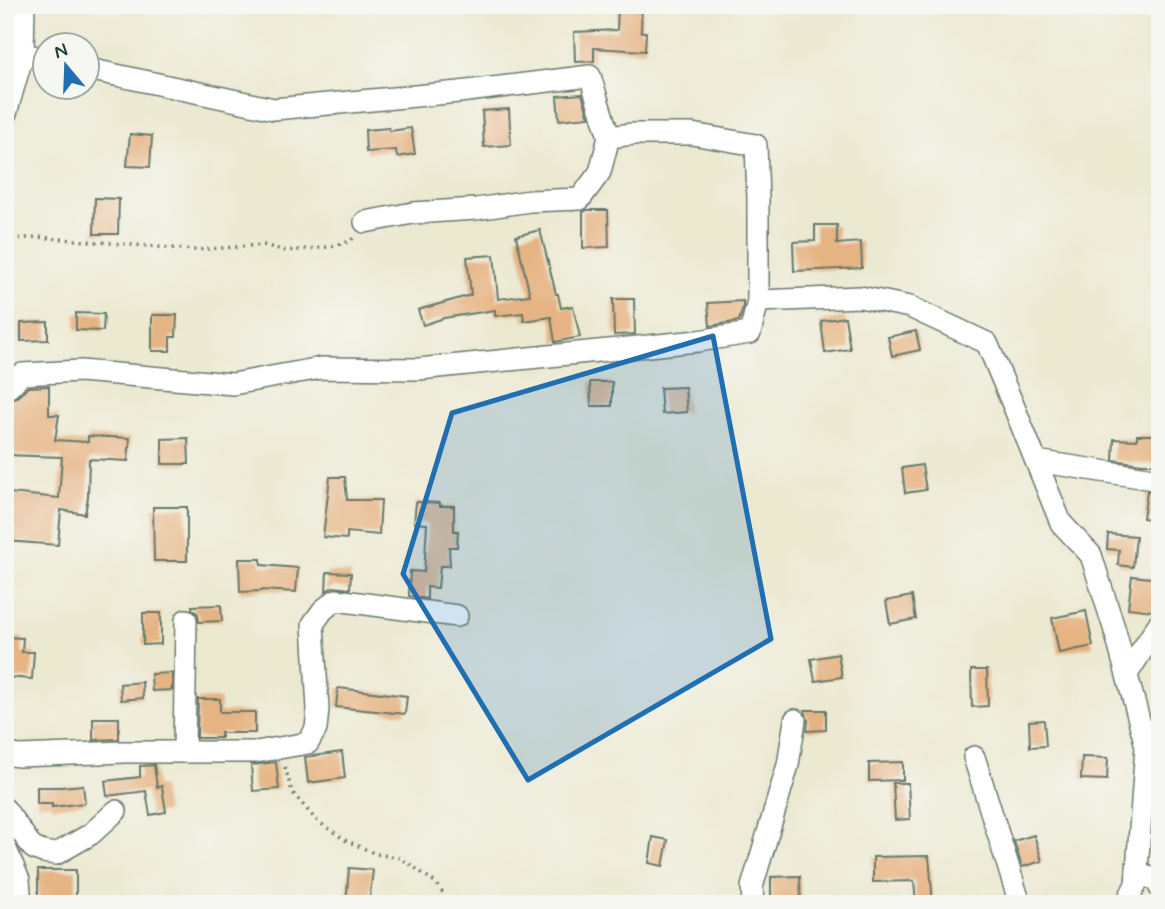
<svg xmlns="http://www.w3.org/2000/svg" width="1165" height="909" font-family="Mynerve,sans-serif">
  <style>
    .building { fill: #e6b382 }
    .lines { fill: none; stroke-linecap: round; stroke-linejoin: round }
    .minor-casing { stroke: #67796b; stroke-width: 24 }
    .path { stroke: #67796b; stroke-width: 3.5; stroke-dasharray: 2 5; stroke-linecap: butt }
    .minor { stroke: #fff; stroke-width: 21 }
    .marked { fill: #1f6fb2; fill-opacity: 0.2; stroke: #1f6fb2; stroke-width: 5; stroke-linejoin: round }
  </style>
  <rect width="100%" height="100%" fill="#f6f6f2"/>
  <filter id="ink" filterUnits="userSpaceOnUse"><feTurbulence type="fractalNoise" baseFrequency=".0143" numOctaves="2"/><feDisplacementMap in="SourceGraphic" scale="14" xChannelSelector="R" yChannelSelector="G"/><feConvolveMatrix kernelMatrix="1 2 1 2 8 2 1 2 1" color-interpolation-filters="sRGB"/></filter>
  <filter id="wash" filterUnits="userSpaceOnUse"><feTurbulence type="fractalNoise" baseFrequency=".00686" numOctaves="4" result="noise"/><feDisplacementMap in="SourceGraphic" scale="28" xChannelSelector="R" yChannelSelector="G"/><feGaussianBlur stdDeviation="1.57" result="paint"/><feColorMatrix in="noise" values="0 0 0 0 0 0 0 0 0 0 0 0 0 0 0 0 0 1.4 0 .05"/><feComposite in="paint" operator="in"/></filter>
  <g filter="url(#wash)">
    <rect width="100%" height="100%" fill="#ece9d1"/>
    <g id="blocks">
      <g class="building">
        <polygon points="618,5 642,5 641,32 646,32 645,51 594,48 594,61 575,62 574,32 617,30"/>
        <polygon points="582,94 589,117 559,120 557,96"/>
        <polygon points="509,109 511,145 484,147 482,111"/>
        <polygon points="389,128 389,131 411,128 415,154 397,157 396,150 366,152 365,130"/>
        <polygon points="130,134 152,136 150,167 127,166"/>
        <polygon points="95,198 119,199 118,234 94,234"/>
        <polygon points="587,210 608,210 609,247 583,248 583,212"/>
        <polygon points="815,225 837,225 837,244 861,242 862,268 794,271 793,242 815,241"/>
        <polygon points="540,230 556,294 558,294 561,308 573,306 580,337 555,342 551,317 524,321 523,313 495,316 495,310 444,318 423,325 418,310 471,295 467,257 494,255 498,299 530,295 516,236"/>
        <polygon points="613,299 634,299 635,334 614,335"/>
        <polygon points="743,301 743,307 739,321 710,326 708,303"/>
        <polygon points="76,313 104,314 103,331 76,330"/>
        <polygon points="152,315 177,315 176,337 170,337 170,351 152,351"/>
        <polygon points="845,317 850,349 825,353 821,321"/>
        <polygon points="48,322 48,340 21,341 21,323"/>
        <polygon points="916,331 920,350 892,356 888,337"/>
        <polygon points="590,382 612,382 612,406 591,406"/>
        <polygon points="49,386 49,415 59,415 55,440 88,442 88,436 130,438 128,461 89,459 88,497 85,514 61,510 58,545 6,541 10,493 59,498 62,457 5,455 5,400 17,397 28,387"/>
        <polygon points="685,387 687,412 662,414 660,388"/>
        <polygon points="1137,435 1160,435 1160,464 1142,464 1113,460 1114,439 1137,440"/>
        <polygon points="188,438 189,464 162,464 162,439"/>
        <polygon points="922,465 926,490 905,493 902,468"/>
        <polygon points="330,477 345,477 347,500 381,500 379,535 347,532 347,539 323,537"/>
        <polygon points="1147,491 1160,493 1160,521 1143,518"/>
        <polygon points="416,502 440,503 440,506 454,506 454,531 458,531 457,547 449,547 450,566 440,566 438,588 427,587 427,599 409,596 410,571 424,572 427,524 414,523"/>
        <polygon points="153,507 187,507 187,561 154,561"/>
        <polygon points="1108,534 1136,536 1133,567 1118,565 1119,550 1107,549"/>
        <polygon points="239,559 261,559 261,565 298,568 296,592 261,590 261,591 240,592"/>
        <polygon points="327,572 351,573 350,589 333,587 326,591"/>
        <polygon points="1132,576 1160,579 1160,609 1153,608 1152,611 1128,608"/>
        <polygon points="912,596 916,619 890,624 886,601"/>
        <polygon points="221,605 222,621 199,622 198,614 192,609 192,606"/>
        <polygon points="1086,611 1093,646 1059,653 1052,618"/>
        <polygon points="143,613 161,613 161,644 143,645"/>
        <polygon points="5,637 23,638 22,652 34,652 32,679 5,677"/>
        <polygon points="838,654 842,677 815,681 811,659"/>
        <polygon points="971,670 987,670 988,706 972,707"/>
        <polygon points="172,673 172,690 152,691 151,674"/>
        <polygon points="142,682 143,698 121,700 120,684"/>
        <polygon points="338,688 407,696 405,714 336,707"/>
        <polygon points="198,699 220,699 220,712 255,712 255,733 221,733 221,738 197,738"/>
        <polygon points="805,710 826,710 826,730 807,731 808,721"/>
        <polygon points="93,718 119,718 119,739 93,740"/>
        <polygon points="1044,720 1046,746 1030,747 1029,721"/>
        <polygon points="342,752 345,778 308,783 305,757"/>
        <polygon points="1082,757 1108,758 1107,780 1081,779"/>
        <polygon points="276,762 279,789 253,791 251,765"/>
        <polygon points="903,762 903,780 869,781 869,763"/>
        <polygon points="154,765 157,787 162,786 166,812 150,815 146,791 107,796 105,781 140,777 140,766"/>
        <polygon points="893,783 908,783 910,819 895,820"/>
        <polygon points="83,785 85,803 52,807 52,804 37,804 37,787 61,787"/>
        <polygon points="1034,835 1042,861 1022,867 1014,841"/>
        <polygon points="653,837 668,840 663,866 649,863"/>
        <polygon points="929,856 933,904 916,904 914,881 873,882 873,857"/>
        <polygon points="349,868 373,870 369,904 346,904"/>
        <polygon points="38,870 76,870 76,899 66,899 65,904 38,904"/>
        <polygon points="800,876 801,903 771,904 771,877"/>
      </g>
    </g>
  </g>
  <g filter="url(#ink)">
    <use href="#blocks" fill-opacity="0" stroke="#67796b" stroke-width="2"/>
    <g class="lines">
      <defs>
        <g id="minor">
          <polyline points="23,54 46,59"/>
          <polyline points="88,69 274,109 459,92 590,76 609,137"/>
          <polyline points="5,117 23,54 24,5"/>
          <polyline points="365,222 413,213 476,209 530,201 580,199 600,172 609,137 633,134 692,134 756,145 758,199 758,301"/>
          <polyline points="5,387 9,387 22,374 80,371 233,384 321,368 419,369 698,341 750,333 758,301 860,297 910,307 987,343 1014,407 1061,523 1091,555 1115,631 1146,746 1136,884 1126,904"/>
          <polyline points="1036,461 1160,480"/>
          <polyline points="1127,674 1160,622"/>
          <polyline points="184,752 186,620"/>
          <polyline points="5,754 19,756 124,752 256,752 308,743 316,729 318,709 313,624 323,610 336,600 457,616"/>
          <polyline points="974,757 1020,904"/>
          <polyline points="5,809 33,848 43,852 56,854 91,834 116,811"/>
          <polyline points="5,847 19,880 21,904"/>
          <polyline points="1137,871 1158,882 1160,888"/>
          <polyline points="753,904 752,887 788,765 795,720"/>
        </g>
      </defs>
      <use href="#minor" class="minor-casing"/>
      <g class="path">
        <polyline points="5,240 38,237 195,250 263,245 286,251 329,247 351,241 353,238"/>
        <polyline points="285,767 292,792 316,820 345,840 376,854 401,858 436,883 444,895 443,904"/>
      </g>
      <use href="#minor" class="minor"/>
    </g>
  </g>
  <path class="marked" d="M713 336 771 639 528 780 403 574 452 413Z"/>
  <rect width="1165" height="909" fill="none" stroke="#f6f6f2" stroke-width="28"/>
  <g transform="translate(66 66) rotate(341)"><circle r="33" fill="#f6f6f2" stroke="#a0aca6" stroke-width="2"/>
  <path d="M0-5L12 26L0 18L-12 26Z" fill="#1f6fb2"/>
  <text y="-10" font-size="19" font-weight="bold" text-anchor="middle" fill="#1f3d34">N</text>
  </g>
</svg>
